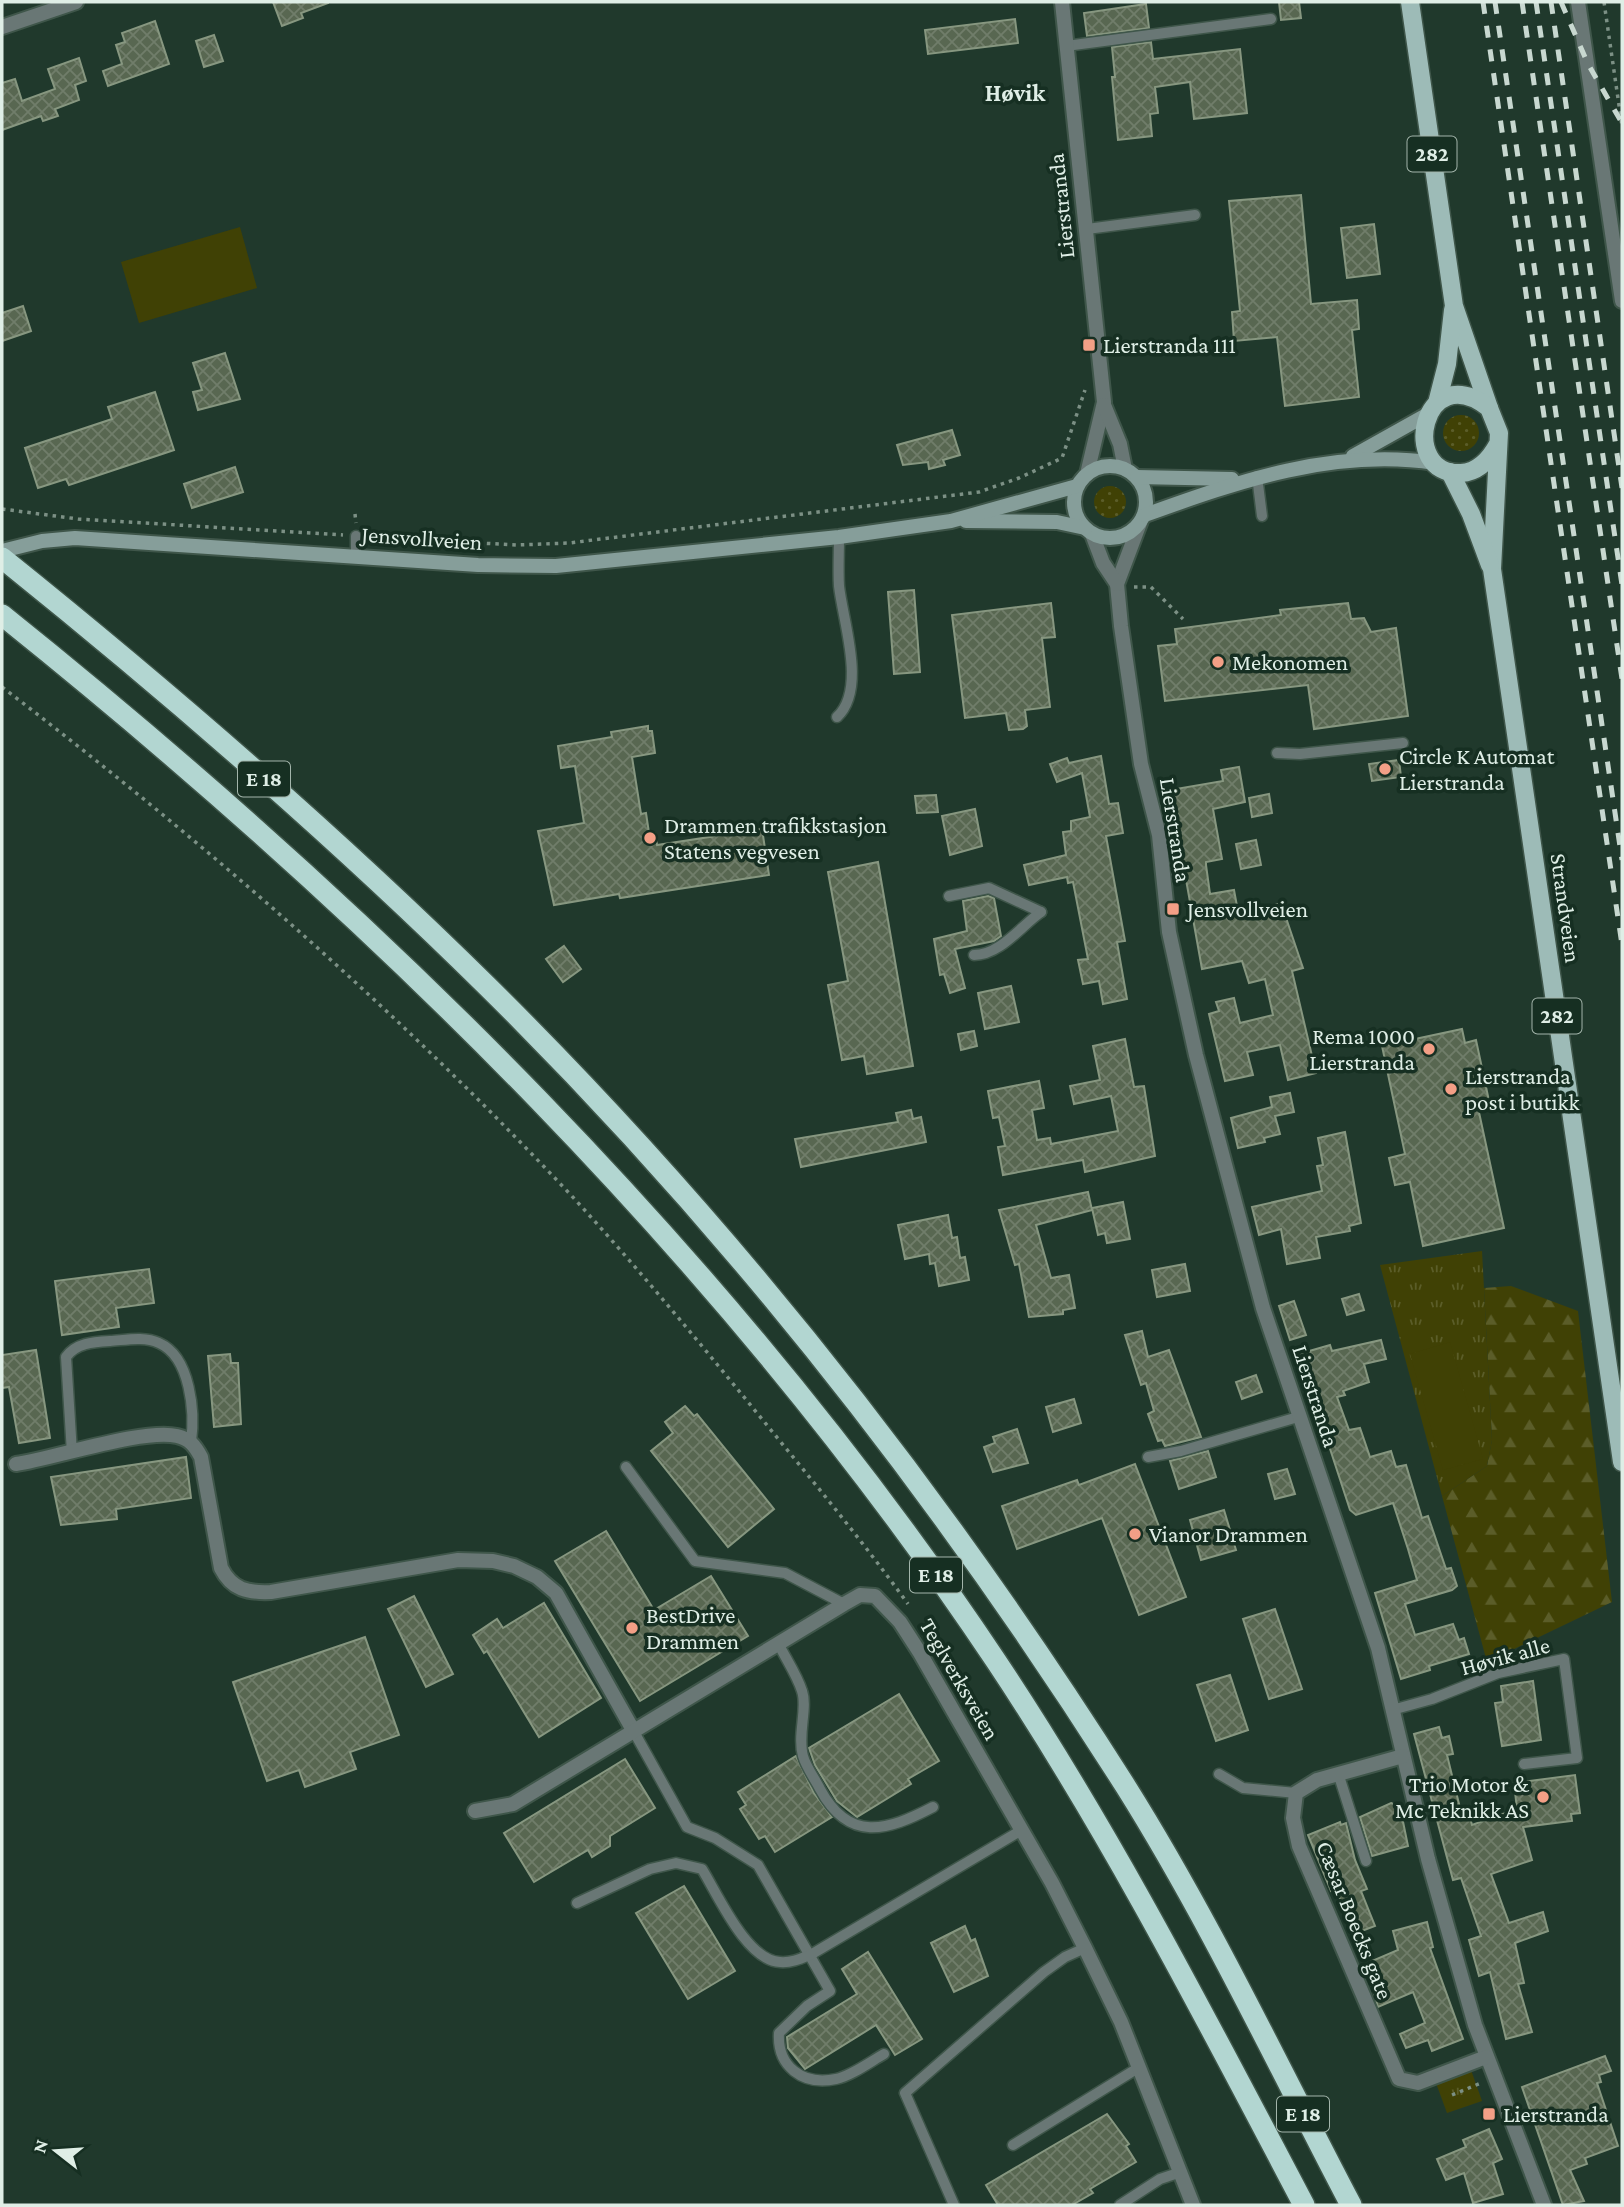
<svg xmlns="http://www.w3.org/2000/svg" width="1624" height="2207" font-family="'Crimson Pro',serif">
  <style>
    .grass { fill: url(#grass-dots) }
    .forest { fill: url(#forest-firs) }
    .park { fill: url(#park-tufts) }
    .pitch { fill: #404105 }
    .building { fill: url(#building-cross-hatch); stroke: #879780; stroke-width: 2 }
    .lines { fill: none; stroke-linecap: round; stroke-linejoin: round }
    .lane-casing { stroke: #3f564a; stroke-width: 13 }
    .street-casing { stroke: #3f564a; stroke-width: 18 }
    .secondary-casing { stroke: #3f564a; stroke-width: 18 }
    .primary-casing { stroke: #3f564a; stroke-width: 21 }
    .highway-casing { stroke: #3f564a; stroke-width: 24 }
    .path { stroke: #7c9085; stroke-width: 3.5; stroke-dasharray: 3.5 5; stroke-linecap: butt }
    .lane { stroke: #697775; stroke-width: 10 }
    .street { stroke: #697775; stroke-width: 14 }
    .secondary { stroke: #869e9a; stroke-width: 14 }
    .primary { stroke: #9dbbb7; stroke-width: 18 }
    .highway { stroke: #b2d6d1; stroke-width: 21 }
    .rail { stroke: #c8d8d0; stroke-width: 5; stroke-dasharray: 12 12; stroke-linecap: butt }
    .poi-dot { fill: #f39f86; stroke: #162f22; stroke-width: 2.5 }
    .labels { text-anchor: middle; stroke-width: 7; stroke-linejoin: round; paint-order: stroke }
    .shield { fill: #162f22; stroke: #a3b5ab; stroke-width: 2 }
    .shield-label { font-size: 21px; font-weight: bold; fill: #dfeee6 }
    .street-label { font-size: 23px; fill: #dfeee6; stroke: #162f22 }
    .poi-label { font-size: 23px; fill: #dfeee6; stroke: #162f22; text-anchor: start }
    .neighbourhood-label { font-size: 24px; font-weight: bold; fill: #dfeee6; stroke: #162f22 }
  </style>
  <defs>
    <pattern id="grass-dots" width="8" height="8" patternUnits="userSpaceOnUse" patternTransform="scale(1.75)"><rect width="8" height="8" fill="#404105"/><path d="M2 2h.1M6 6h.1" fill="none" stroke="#5b5d29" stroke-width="1.8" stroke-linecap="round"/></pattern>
    <pattern id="forest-firs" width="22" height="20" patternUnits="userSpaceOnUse" patternTransform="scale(1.75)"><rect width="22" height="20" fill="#404105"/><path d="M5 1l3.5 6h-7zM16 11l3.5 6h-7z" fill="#5b5d29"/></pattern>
    <pattern id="park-tufts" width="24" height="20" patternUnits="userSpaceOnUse" patternTransform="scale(1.75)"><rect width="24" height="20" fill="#404105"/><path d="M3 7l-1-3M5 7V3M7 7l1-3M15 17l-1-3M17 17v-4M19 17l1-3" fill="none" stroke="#5b5d29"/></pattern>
    <pattern id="building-cross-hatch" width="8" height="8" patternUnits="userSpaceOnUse" patternTransform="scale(1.75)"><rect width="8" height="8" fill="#586751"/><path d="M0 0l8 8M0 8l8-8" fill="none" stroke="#707d6a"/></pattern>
  </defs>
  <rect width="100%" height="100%" fill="#20392c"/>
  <g class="grass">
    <circle cx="1461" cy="433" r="18"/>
    <circle cx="1110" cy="502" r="16"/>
  </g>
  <polygon class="forest" points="1511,1286 1578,1311 1612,1602 1487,1662 1442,1496 1487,1466 1492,1440 1484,1288"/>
  <g class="park">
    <polygon points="1482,1251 1492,1440 1487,1466 1442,1496 1380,1265"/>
    <polygon points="1471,2070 1482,2101 1447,2113 1436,2083"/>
  </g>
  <g class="pitch">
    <polygon points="240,227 257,288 139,323 121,262"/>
    <polygon points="1450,1342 1483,1459 1443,1470 1410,1354"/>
  </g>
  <g class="building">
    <polygon points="273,2 328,2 328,3 301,13 303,18 282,26"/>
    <polygon points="1279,2 1299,2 1301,18 1281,20"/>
    <polygon points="1146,4 1149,28 1087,36 1084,13"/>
    <polygon points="1015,19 1018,43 928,54 925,30"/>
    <polygon points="155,21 169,64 108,86 103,71 122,64 116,45 125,42 122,33"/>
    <polygon points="214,35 223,61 204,67 196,41"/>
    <polygon points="1151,42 1153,59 1240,49 1247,113 1194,119 1190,82 1155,87 1158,113 1150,114 1152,136 1118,140 1112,77 1115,77 1112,47"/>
    <polygon points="79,58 86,81 75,85 79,100 55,109 58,116 43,121 41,116 2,130 2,83 15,79 22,101 55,89 48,69"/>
    <polygon points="1301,195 1311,304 1357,300 1359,329 1352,330 1359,397 1285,406 1277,337 1234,341 1232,312 1240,311 1229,201"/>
    <polygon points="1374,224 1380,274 1347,278 1341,228"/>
    <polygon points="23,306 31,331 2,341 2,313"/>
    <polygon points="225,353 240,399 198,410 193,392 202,390 193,363"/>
    <polygon points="155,392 174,450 69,485 66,479 38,488 25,448 112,419 108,407"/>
    <polygon points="952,430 960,455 943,460 945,465 929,469 928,462 903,465 897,445"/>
    <polygon points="235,467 243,492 192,508 184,484"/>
    <polygon points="914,590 920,672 894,674 888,592"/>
    <polygon points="1051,603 1055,637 1042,638 1050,707 1025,710 1027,726 1023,729 1009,730 1006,713 965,718 952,615"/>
    <polygon points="1348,603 1351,619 1364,618 1371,632 1396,628 1408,716 1314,729 1308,685 1165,701 1158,646 1177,644 1175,629 1281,615 1280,610"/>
    <polygon points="648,726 648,731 652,731 655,753 632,757 641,814 646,813 649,833 655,833 657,845 762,829 769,875 620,898 619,894 554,905 538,831 584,823 575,766 561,768 558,746 612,737 611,732"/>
    <polygon points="1101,756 1109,804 1118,803 1123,833 1106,836 1125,941 1117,942 1127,999 1103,1004 1099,981 1083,984 1078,960 1088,959 1073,882 1068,883 1067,877 1029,885 1024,865 1066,855 1063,832 1071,831 1071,821 1090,817 1082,773 1057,782 1050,764 1067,758 1069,763"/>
    <polygon points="1399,760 1401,777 1372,781 1369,764"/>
    <polygon points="1239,767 1245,802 1213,809 1222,859 1206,862 1206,865 1210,894 1234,890 1239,917 1281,903 1303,968 1292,971 1316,1073 1288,1080 1280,1045 1247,1052 1253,1075 1225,1081 1209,1014 1219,1011 1216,1002 1234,998 1240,1023 1273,1015 1265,979 1249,983 1242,961 1202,969 1170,790 1223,781 1221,770"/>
    <polygon points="1269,794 1272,813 1252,817 1249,798"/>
    <polygon points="936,795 938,812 917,813 915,796"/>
    <polygon points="975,809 982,846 950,855 942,816"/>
    <polygon points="1256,840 1261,865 1241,869 1236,844"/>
    <polygon points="878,862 913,1066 867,1074 864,1056 842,1060 828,985 848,981 828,872"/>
    <polygon points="988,896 994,898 1001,936 994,941 955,949 965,988 950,993 944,974 940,975 934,939 967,931 963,901"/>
    <polygon points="564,946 581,969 563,982 546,959"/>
    <polygon points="1011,986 1019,1022 985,1029 978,993"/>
    <polygon points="1462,1029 1465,1043 1476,1040 1489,1101 1477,1103 1504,1228 1423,1246 1410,1182 1395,1185 1389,1158 1405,1154 1382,1046"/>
    <polygon points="974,1031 977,1046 961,1050 958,1034"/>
    <polygon points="1125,1039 1134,1087 1144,1086 1155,1156 1085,1172 1083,1160 1003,1175 998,1147 1005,1146 999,1117 993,1118 988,1091 1039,1081 1044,1108 1032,1110 1037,1140 1050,1138 1051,1144 1118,1131 1111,1096 1074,1104 1070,1086 1100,1080 1093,1046"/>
    <polygon points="1290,1093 1294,1112 1275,1116 1280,1134 1264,1138 1265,1142 1238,1148 1231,1118 1272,1107 1270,1097"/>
    <polygon points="911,1110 913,1119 921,1117 926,1142 801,1167 795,1139 898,1122 896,1113"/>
    <polygon points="1345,1132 1361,1223 1349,1226 1350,1231 1316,1237 1320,1258 1287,1264 1281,1229 1259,1235 1252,1207 1322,1191 1317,1166 1323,1165 1318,1138"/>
    <polygon points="1088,1192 1092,1210 1036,1225 1051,1278 1069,1275 1075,1308 1063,1310 1063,1314 1029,1317 1019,1264 1015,1265 999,1210"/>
    <polygon points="1123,1202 1130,1239 1107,1243 1105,1233 1098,1235 1092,1208"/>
    <polygon points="948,1215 952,1238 957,1237 960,1258 965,1257 969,1280 939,1286 935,1263 930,1264 929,1254 905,1259 898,1225"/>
    <polygon points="1185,1264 1190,1291 1157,1297 1152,1270"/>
    <polygon points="149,1269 154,1303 116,1308 119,1327 62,1335 55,1281"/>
    <polygon points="1359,1294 1364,1310 1347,1315 1342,1299"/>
    <polygon points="1294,1301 1306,1335 1290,1340 1279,1306"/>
    <polygon points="1142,1331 1148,1357 1169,1350 1201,1437 1165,1446 1162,1440 1158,1441 1148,1414 1154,1411 1146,1383 1141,1385 1125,1335"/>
    <polygon points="1381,1340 1386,1359 1364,1364 1369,1382 1343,1391 1345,1395 1337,1397 1349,1430 1360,1428 1370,1457 1391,1451 1396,1467 1406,1465 1422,1518 1428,1516 1446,1569 1451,1568 1457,1586 1452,1590 1405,1604 1415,1635 1453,1624 1459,1640 1464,1638 1469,1654 1429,1666 1430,1670 1401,1679 1375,1593 1417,1580 1408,1549 1393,1503 1356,1515 1350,1510 1299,1354 1330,1345 1332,1351"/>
    <polygon points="36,1350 50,1438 19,1443 9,1387 2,1388 2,1355"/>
    <polygon points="230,1354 231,1363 238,1363 241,1424 214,1427 208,1356"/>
    <polygon points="1256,1375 1262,1392 1242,1399 1236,1382"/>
    <polygon points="1074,1399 1081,1423 1053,1432 1046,1407"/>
    <polygon points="685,1406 694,1416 697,1414 774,1509 728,1547 651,1451 673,1433 665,1422"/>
    <polygon points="1017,1429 1028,1463 993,1472 984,1447 995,1443 993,1437"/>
    <polygon points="1208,1451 1216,1477 1179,1489 1170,1461"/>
    <polygon points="186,1457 191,1498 116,1509 117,1519 61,1525 51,1477"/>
    <polygon points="1135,1464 1186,1597 1139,1615 1102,1518 1017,1549 1002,1506 1077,1480 1079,1485"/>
    <polygon points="1287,1469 1295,1494 1275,1499 1268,1474"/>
    <polygon points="1224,1510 1236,1550 1201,1560 1190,1520"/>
    <polygon points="606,1531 654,1610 711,1576 748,1636 640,1701 555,1561"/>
    <polygon points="414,1596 453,1674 426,1687 388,1609"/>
    <polygon points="544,1603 601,1698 539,1737 487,1651 484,1653 473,1635 497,1619 503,1628"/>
    <polygon points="1275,1609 1302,1689 1269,1699 1243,1619"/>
    <polygon points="365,1637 399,1735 350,1752 356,1769 305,1787 299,1770 267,1781 233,1682"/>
    <polygon points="1230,1675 1248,1730 1216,1741 1197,1685"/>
    <polygon points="1533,1681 1541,1740 1502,1746 1495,1703 1503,1702 1501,1686"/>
    <polygon points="899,1694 939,1761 908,1779 911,1784 857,1817 837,1801 815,1765 809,1748"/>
    <polygon points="1439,1727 1442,1738 1449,1736 1453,1754 1447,1755 1460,1808 1467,1806 1472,1825 1517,1809 1514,1783 1575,1775 1580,1813 1571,1814 1572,1821 1523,1827 1532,1860 1491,1874 1509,1923 1543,1912 1548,1931 1515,1943 1524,1983 1518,1984 1532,2032 1506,2039 1490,1972 1479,1976 1469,1940 1481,1936 1461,1878 1453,1880 1414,1734"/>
    <polygon points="796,1756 814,1793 832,1817 775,1852 765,1836 759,1839 740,1809 746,1805 738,1792"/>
    <polygon points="625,1759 655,1808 610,1836 610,1846 592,1857 588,1850 534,1882 504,1833"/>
    <polygon points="1391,1803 1400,1807 1408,1846 1372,1856 1360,1817"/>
    <polygon points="1340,1822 1341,1825 1346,1823 1355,1860 1367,1889 1361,1891 1375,1926 1354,1934 1336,1889 1331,1891 1308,1835"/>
    <polygon points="684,1886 735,1971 688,1999 636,1913"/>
    <polygon points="1427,1922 1433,1947 1430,1948 1463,2039 1432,2051 1428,2040 1406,2048 1400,2034 1425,2023 1413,1992 1378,2007 1365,1964 1398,1950 1393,1931"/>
    <polygon points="965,1926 971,1941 975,1939 988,1976 954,1992 931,1943"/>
    <polygon points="868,1952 922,2039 895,2055 876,2025 805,2069 788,2048 787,2037 857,1994 842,1969"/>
    <polygon points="1605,2056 1611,2071 1599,2075 1601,2082 1597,2083 1618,2146 1585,2158 1587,2164 1570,2170 1584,2201 1563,2205 1522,2087"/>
    <polygon points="1107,2114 1129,2144 1126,2146 1136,2162 1090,2189 1093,2193 1072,2205 998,2205 986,2185"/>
    <polygon points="1489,2129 1502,2159 1493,2163 1503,2194 1473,2203 1464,2173 1446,2180 1437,2159 1466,2147 1463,2140"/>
  </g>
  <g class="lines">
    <defs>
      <g id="lane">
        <polyline points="1066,46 1271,19"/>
        <polyline points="1087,229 1195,215"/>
        <polyline points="1257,476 1262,516"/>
        <polyline points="356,557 356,536"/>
        <path d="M837 717C867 689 843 622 839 586 838 570 839 553 839 537"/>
        <polyline points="1277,753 1300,754 1403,743"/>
        <polyline points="949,896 989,888 1041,912"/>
        <path d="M974 955C1000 955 1021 926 1041 912"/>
        <path d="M72 1453 66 1357C76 1343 93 1342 110 1341 126 1340 144 1336 159 1343 191 1357 195 1413 191 1442"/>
        <polyline points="1148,1457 1181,1451 1298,1417"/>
        <polyline points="626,1467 695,1561 785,1573 844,1604"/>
        <path d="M778 1643C786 1659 797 1675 802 1691 808 1708 797 1735 803 1756 806 1767 815 1779 820 1789 849 1843 887 1831 933 1807"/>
        <polyline points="1392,1710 1432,1699 1498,1673 1564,1659 1577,1758 1524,1764"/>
        <path d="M633 1730 687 1827 715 1838 758 1865 830 1991 807 2006 779 2033C777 2066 802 2086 836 2079 851 2076 870 2062 884 2054"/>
        <polyline points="1338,1773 1366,1861"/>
        <polyline points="1219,1774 1243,1788 1296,1793"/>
        <path d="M577 1903 650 1869 676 1863 702 1869C718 1895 747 1961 780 1962 792 1963 802 1958 812 1954L1020 1831"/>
        <polyline points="1013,2145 1138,2068"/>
        <polyline points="954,2205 905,2093 1044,1972 1065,1957 1085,1948"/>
        <polyline points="1120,2205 1160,2179 1178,2173"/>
      </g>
      <g id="street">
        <polyline points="1062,2 1104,402 1087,474"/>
        <polyline points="1578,2 1622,301"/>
        <polyline points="2,27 76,2"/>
        <polyline points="1104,405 1120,444 1125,469"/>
        <polyline points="1140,523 1117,584 1121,626 1141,764 1159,835 1169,932 1196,1055 1263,1308 1378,1648 1428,1859 1475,2025 1544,2205"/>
        <polyline points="1092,534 1103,563 1117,584"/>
        <path d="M16 1464C55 1458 145 1428 177 1436 190 1439 195 1446 201 1457L221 1568C232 1590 248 1593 271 1592L458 1560 493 1561 514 1566 537 1577 556 1593 633 1730"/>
        <polyline points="1403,1756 1317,1780 1296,1793 1293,1818 1299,1846 1399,2079 1418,2083 1486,2057"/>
        <polyline points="475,1811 513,1804 844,1604 860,1595 875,1596 900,1622 920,1653 1052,1883 1085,1948 1121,2022 1193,2205"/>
      </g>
      <g id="secondary">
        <polyline points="1353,456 1428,414"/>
        <circle cx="1110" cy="502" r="36"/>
        <polyline points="1137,477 1232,479"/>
        <path d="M1145 515C1239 481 1334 448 1435 463"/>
        <polyline points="966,521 1057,522 1085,528"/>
        <polyline points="2,551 42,541 75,538 478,565 556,566 839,537 951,521 1077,486"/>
      </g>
      <g id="primary">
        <polyline points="1410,2 1454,306 1489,408"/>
        <polyline points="1437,403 1447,364 1453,310"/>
        <path d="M1498 444C1490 459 1479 472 1461 473 1398 476 1422 356 1489 408L1499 433 1492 569 1622 1462"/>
        <polyline points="1450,472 1471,514 1490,565"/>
      </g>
      <g id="highway">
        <path d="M2 558C170 693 334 835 487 986 730 1226 944 1499 1126 1787 1210 1921 1278 2066 1351 2205"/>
        <path d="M2 615C376 915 729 1261 996 1661 1112 1835 1207 2021 1304 2205"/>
      </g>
    </defs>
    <use href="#lane" class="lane-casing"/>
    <use href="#street" class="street-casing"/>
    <use href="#secondary" class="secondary-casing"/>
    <use href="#primary" class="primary-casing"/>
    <use href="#highway" class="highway-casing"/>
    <g class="path">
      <polyline points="1604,2 1622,126"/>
      <polyline points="2,509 78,519 343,535"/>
      <polyline points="355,514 356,523"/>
      <polyline points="368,537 517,545 569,543 979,492 1019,478 1062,458 1085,390"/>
      <polyline points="1134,587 1151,587 1183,619"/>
      <path d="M2 687C203 841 395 1008 569 1193 641 1271 708 1353 775 1435 821 1491 866 1546 908 1604"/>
      <polyline points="1452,2095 1481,2083"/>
    </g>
    <use href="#lane" class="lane"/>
    <use href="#street" class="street"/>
    <use href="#secondary" class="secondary"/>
    <use href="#primary" class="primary"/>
    <use href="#highway" class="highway"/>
    <g class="rail">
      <polyline points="1483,2 1622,945"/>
      <polyline points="1495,2 1622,860"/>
      <polyline points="1522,2 1622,679"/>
      <polyline points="1536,2 1622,585"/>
      <polyline points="1551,2 1622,488"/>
      <polyline points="1561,2 1588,64 1622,123"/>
    </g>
  </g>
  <g class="poi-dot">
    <rect x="1082" y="338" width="14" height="14" rx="3.5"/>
    <circle cx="1218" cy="662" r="7"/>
    <circle cx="1385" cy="769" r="7"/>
    <circle cx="650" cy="838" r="7"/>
    <rect x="1166" y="902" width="14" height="14" rx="3.5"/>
    <circle cx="1429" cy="1049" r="7"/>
    <circle cx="1451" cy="1089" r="7"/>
    <circle cx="1135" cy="1534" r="7"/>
    <circle cx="632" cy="1628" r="7"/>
    <circle cx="1543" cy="1797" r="7"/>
    <rect x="1482" y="2107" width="14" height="14" rx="3.5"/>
  </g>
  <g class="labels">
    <g class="shield">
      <rect x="1407.5" y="136.5" width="49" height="35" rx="5"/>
      <rect x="238" y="761.5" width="52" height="35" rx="5"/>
      <rect x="1532.5" y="998.5" width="49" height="35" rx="5"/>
      <rect x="910" y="1557.5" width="52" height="35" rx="5"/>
      <rect x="1277" y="2096.5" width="52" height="35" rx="5"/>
    </g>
    <g class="shield-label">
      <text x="1432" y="161">282</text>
      <text x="264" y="786">E 18</text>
      <text x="1557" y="1023">282</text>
      <text x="936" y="1582">E 18</text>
      <text x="1303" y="2121">E 18</text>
    </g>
    <g class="street-label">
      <text transform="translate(1061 206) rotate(-96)" y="8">Lierstranda</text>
      <text transform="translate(422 538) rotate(4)" y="8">Jensvollveien</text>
      <text transform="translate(1176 830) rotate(81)" y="8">Lierstranda</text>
      <text transform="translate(1566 908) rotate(82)" y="8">Strandveien</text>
      <text transform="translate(1316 1396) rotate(72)" y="8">Lierstranda</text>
      <text transform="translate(1505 1656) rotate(-15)" y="8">Høvik alle</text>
      <text transform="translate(960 1679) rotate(60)" y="8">Teglverksveien</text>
      <text transform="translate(1355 1920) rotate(68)" y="8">Cæsar Boecks gate</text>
    </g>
    <g class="poi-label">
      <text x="1103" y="353">Lierstranda 111</text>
      <text x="1232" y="670">Mekonomen</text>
      <text x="1399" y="764">Circle K Automat<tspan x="1399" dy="26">Lierstranda</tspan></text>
      <text x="664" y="833">Drammen trafikkstasjon<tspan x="664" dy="26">Statens vegvesen</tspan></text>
      <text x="1187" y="917">Jensvollveien</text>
      <text x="1415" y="1044" text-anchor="end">Rema 1000<tspan x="1415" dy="26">Lierstranda</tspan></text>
      <text x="1465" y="1084">Lierstranda<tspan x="1465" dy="26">post i butikk</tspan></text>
      <text x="1149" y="1542">Vianor Drammen</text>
      <text x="646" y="1623">BestDrive<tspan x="646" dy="26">Drammen</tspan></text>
      <text x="1529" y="1792" text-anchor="end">Trio Motor &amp;<tspan x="1529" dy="26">Mc Teknikk AS</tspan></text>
      <text x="1503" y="2122">Lierstranda</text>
    </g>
    <g class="neighbourhood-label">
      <text x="1015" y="101">Høvik</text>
    </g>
  </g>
  <rect width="1624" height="2207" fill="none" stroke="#dfeee6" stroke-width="7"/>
  <g transform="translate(56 2151) rotate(287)" stroke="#162f22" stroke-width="5" paint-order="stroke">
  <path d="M0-5L12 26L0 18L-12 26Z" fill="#dfeee6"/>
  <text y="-10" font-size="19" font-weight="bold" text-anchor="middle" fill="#dfeee6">N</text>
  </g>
</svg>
